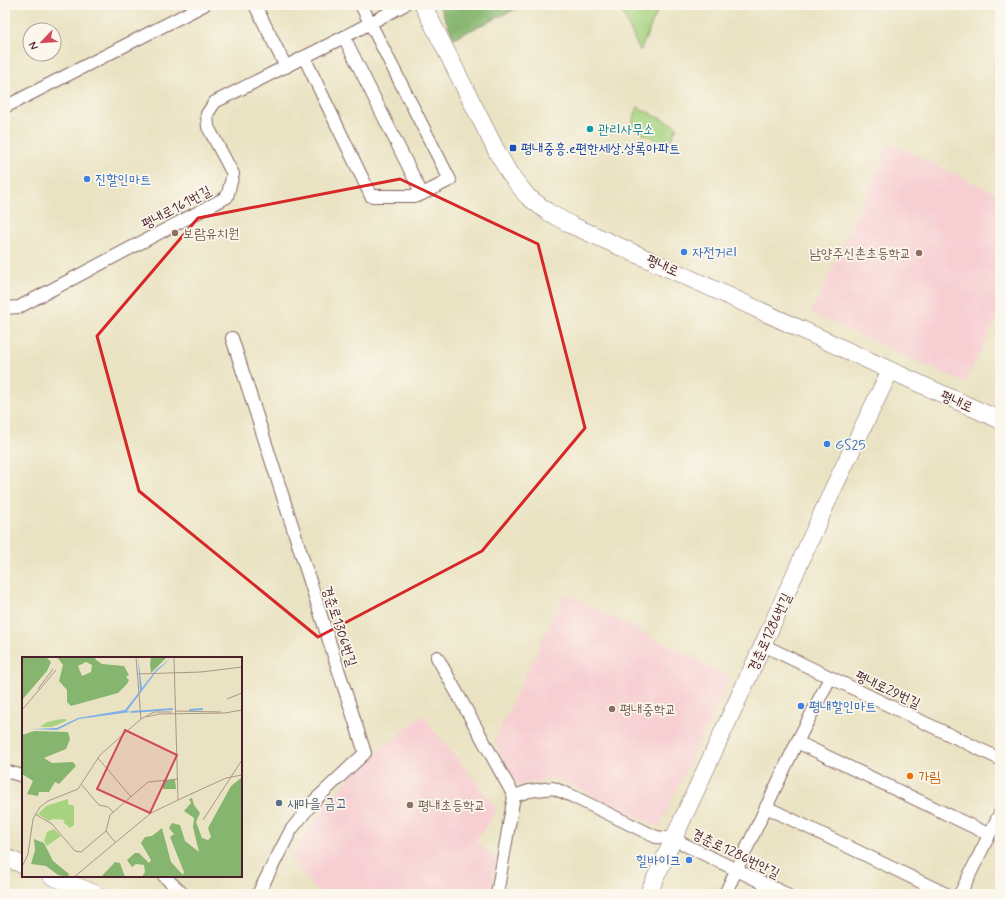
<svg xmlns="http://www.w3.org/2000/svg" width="1005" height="899" font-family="Mynerve,'Poor Story',sans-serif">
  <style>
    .built { fill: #f7cfd3 }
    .green { fill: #a7d380; stroke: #787956 }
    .forest { fill: #85b56e; stroke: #686a4c }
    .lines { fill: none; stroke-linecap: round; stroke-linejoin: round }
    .street-casing { stroke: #826460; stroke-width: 14 }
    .secondary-casing { stroke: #826460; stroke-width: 18 }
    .street { stroke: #fff; stroke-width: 12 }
    .secondary { stroke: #fff; stroke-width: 17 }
    .marked { fill: none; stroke: #d62828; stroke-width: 3; stroke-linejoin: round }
    .culture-dot { fill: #0f9aa8; stroke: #fbf7ec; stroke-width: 1.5 }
    .transit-dot { fill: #1a4fb4; stroke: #fbf7ec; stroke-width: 1.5 }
    .shop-dot { fill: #3f7fe0; stroke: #fbf7ec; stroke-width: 1.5 }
    .education-dot { fill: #8d6e63; stroke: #fbf7ec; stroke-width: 1.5 }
    .food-dot { fill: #e8710a; stroke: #fbf7ec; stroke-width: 1.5 }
    .service-dot { fill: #5c6f8a; stroke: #fbf7ec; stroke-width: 1.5 }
    .labels { text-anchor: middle; stroke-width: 3.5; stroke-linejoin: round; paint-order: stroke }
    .culture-label { font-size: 14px; fill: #0d838f; stroke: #fbf7ec; text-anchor: start }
    .transit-label { font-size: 14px; fill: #164399; stroke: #fbf7ec; text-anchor: start }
    .shop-label { font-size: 14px; fill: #366cbe; stroke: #fbf7ec; text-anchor: start }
    .street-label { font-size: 14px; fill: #4a1f2b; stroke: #fbf7ec }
    .education-label { font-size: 14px; fill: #785e54; stroke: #fbf7ec; text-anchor: start }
    .food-label { font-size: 14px; fill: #c56008; stroke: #fbf7ec; text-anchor: start }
    .service-label { font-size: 14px; fill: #4e5e75; stroke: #fbf7ec; text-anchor: start }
    .inset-river { fill: none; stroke: #7bb0e9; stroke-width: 2 }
    .inset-road { fill: none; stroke: #aa9586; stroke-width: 1 }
    .view { fill: #d1495b; fill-opacity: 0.15; stroke: #d1495b; stroke-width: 2 }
    .inset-edge { fill: none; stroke: #4a1f2b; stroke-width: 2 }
  </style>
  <rect width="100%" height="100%" fill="#fbf7ec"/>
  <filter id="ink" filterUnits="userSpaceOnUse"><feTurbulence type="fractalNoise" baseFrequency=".025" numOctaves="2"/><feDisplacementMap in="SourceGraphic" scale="8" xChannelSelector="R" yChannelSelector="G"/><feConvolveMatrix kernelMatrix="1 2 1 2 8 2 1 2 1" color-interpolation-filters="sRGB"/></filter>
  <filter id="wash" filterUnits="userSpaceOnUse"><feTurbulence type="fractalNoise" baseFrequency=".012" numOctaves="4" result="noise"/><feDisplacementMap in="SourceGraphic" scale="16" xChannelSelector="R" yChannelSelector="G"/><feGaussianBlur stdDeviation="0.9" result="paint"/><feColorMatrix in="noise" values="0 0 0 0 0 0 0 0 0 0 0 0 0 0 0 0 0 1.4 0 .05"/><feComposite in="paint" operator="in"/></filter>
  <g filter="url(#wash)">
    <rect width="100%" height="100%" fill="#eae3c3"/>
    <g class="built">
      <polygon points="890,144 1000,195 1000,311 965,383 811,313"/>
      <polygon points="565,593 730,677 659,827 556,778 517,785 494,741"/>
      <polygon points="422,715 497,809 476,841 496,859 491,894 324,894 314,887 290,858 328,802 356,771"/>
    </g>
    <g class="green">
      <polygon points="619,5 660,5 640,51"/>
      <polygon points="638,107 677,127 668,146 630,127"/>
    </g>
    <polygon class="forest" points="439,5 524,5 454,38"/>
  </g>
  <g filter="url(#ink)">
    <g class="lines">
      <defs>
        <g id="street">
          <polyline points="255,5 286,67"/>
          <polyline points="344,37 422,194"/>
          <polyline points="304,57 371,196 418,196 450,180 361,5"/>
          <polyline points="5,107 204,5"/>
          <polyline points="5,308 19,307 227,197 233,174 208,127 207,114 215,102 344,37 404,5"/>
          <polyline points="232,338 365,753 314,801 291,830 258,894"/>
          <polyline points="763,645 1000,759"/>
          <polyline points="437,657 514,796 497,894"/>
          <polyline points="797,742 988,834"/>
          <polyline points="5,771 23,776"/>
          <polyline points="514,796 529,791 553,788 572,796 656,837 673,839 786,894"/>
          <polyline points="766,807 946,894"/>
          <polyline points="164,876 183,894"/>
          <polyline points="725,894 797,742 830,678"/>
          <polyline points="960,894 1000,813"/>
        </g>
        <g id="secondary">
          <path d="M423 5 496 150 509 173 527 196 548 212 571 225C715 288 856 356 1000 420"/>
          <polyline points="5,857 23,865"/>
          <polyline points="51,876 96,894"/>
          <polyline points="648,894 763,645 833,489 890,371"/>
        </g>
      </defs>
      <use href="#street" class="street-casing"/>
      <use href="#secondary" class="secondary-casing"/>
      <use href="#street" class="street"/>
      <use href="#secondary" class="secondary"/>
    </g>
  </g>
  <path class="marked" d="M400 179 538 244 585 428 482 551 318 637 139 491 97 336 198 218Z"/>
  <circle class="culture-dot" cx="590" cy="129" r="4"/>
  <rect class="transit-dot" x="509" y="144" width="8" height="8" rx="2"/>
  <g class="shop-dot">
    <circle cx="87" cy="179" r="4"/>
    <circle cx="684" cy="252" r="4"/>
    <circle cx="827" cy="444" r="4"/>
    <circle cx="801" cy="706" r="4"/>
    <circle cx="689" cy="860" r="4"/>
  </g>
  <g class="education-dot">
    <circle cx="175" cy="233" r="4"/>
    <circle cx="919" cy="253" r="4"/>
    <circle cx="612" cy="709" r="4"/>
    <circle cx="410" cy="805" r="4"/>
  </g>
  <circle class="food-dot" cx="910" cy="776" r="4"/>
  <circle class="service-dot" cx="279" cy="803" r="4"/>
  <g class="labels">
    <g class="culture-label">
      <text x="598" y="134">관리사무소</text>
    </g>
    <g class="transit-label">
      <text x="521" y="153">평내중흥.e편한세상.상록아파트</text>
    </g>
    <g class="shop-label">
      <text x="95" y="184">진할인마트</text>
      <text x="692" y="257">자전거리</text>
      <text x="835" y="449">GS25</text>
      <text x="809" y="711">평내할인마트</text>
      <text x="681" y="865" text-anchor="end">힐바이크</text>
    </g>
    <g class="street-label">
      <text transform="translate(176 207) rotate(-28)" y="5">평내로161번길</text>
      <text transform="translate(663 265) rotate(24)" y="5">평내로</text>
      <text transform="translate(957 401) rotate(24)" y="5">평내로</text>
      <text transform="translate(340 626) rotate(72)" y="5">경춘로1306번길</text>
      <text transform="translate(769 632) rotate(-65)" y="5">경춘로1286번길</text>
      <text transform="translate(888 689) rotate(25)" y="5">평내로29번길</text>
      <text transform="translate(736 853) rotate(26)" y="5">경춘로1286번안길</text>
    </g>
    <g class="education-label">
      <text x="183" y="238">보람유치원</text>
      <text x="911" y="258" text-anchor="end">남양주신촌초등학교</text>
      <text x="620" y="714">평내중학교</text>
      <text x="418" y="810">평내초등학교</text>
    </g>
    <g class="food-label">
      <text x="918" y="781">가림</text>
    </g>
    <g class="service-label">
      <text x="287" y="808">새마을 금고</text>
    </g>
  </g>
  <g transform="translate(22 657)">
    <rect width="220" height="220" fill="#eae3c3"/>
    <path d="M39 62H44V64L30 70H18L25 65ZM46 142V147L52 149V168L48 171 41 165 43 163 31 162 27 164 16 157 24 149ZM32 172 39 179 25 189 22 184 25 175Z" fill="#a7d380"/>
    <path d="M0 0H24L29 5 25 14 0 43ZM75 0 73 2 80 7 102 9 107 18 104 20 107 23 105 27 96 36 49 49 45 45V33L37 24 41 8 35 0ZM64 5 70 8 69 15 60 19 56 9ZM129 0H145L129 16 128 7ZM12 74 46 75 48 82 44 92 22 101 30 106 51 105 54 109 37 127 33 125 27 135H17L16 139 5 137 11 124 0 117V78ZM219 121 220 220H120L123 215 122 208 114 207 110 210 105 203 113 196H117L127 206 129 203 119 186 123 180 130 179 140 171 149 205 161 218 162 215 148 180 152 177 147 171 150 166 158 168 163 184 177 195 171 170 172 161 162 154 169 146 167 142 170 141 172 148 178 156 174 165 180 181 186 183 189 180 186 171 209 129ZM141 123H153L154 132H141ZM12 182 22 186 31 204 47 217 46 220 36 218 24 209 9 207 13 193ZM93 205 98 206 103 220H79Z" fill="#85b56e" fill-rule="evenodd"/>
    <path d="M116 0 120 31 134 13 150 0 134 15 105 54 109 55 57 62 35 73 10 72 35 71 56 61 103 53 118 34Z" fill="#7bb0e9"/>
    <path class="inset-river" d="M167 53 181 52M109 55 151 52"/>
    <path class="inset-road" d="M114 0 119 62M115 17 179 15 220 10M16 32 31 12M205 42 220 36M0 53 34 13M154 54 199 55M203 56 220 53M124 60 137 57 203 56M76 101 109 140M60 128 77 148 86 150 91 155M169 137 204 121 220 118M156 143 171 136M13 157 30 167 53 194 59 195 84 174 88 158 126 125 156 122M181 163 220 103M84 174 93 185M0 210 6 197 11 162 18 150 26 144 56 132 78 98 119 62 132 55H150M52 220 129 156 156 143 152 0"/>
    <path class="view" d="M103 73 155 98 128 156 75 132Z"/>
    <rect width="220" height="220" class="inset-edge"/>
  </g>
  <rect width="1005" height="899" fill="none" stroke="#fbf7ec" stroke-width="20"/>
  <g transform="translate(42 42) rotate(245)"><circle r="19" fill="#fbf7ec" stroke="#b4a19f"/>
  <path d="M0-3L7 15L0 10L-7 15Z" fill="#d1495b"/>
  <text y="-6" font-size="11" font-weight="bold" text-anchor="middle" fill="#4a1f2b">N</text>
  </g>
</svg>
